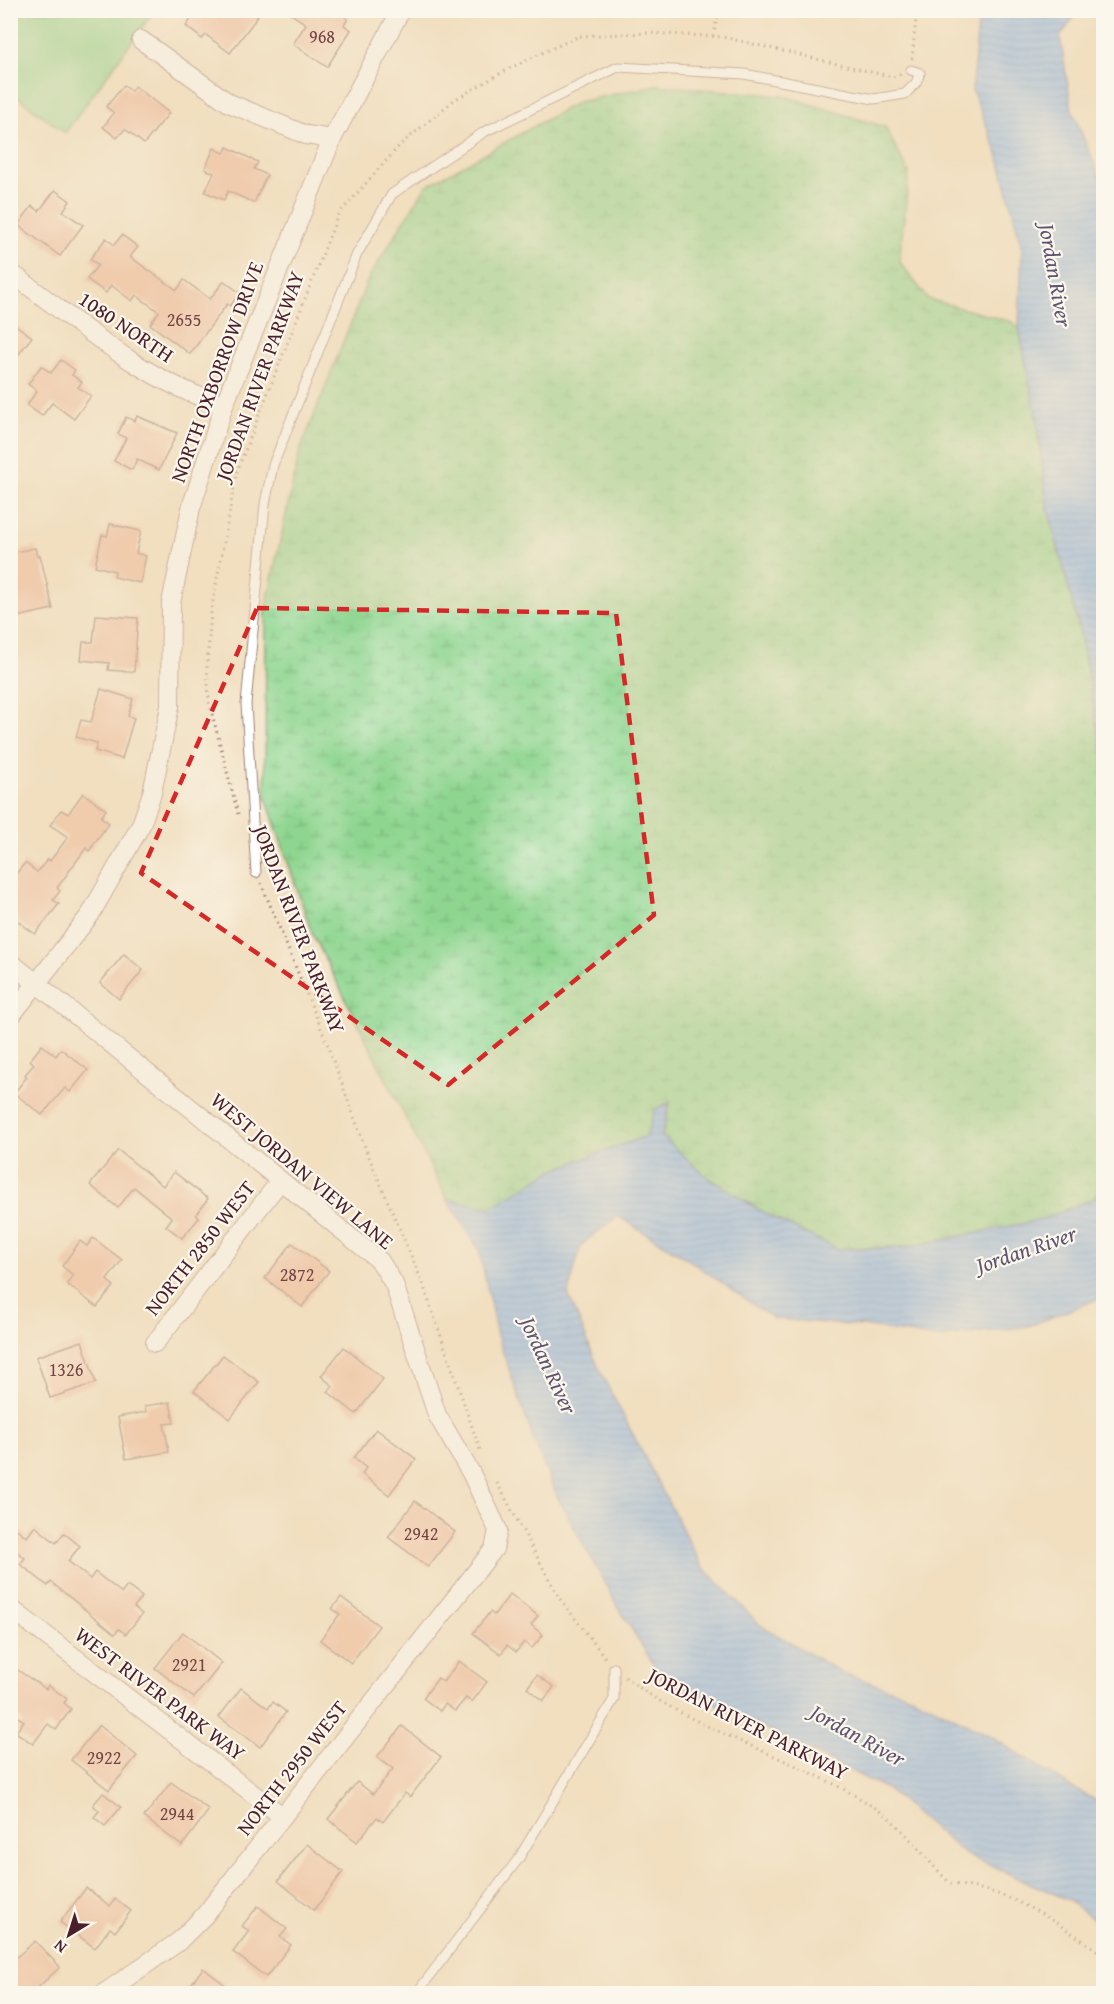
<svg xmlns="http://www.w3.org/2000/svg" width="1114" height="2004" font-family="'Gentium Book Plus',serif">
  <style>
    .green { fill: #8ed690; stroke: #6c7a5e; stroke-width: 1.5 }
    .wetland { fill: url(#wetland-marsh); stroke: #6c7a5e; stroke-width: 1.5 }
    .water { fill: url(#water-rules); stroke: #676a8e; stroke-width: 1.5 }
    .building { fill: #efb496 }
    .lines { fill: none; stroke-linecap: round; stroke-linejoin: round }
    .lane-casing { stroke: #9e7f76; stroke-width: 11 }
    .street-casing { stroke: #9e7f76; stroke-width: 20 }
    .path { stroke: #9e7f76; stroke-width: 3; stroke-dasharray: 1.5 4.5; stroke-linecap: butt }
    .lane { stroke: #fff; stroke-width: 9 }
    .street { stroke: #fff; stroke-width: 18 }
    .marked { fill: none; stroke: #d62828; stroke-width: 4.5; stroke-dasharray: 12 8; stroke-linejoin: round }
    .labels { text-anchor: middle; stroke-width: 4.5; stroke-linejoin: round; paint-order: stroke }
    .number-label { font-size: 18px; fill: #734446 }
    .street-label { font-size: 21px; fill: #4a1f2b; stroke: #fbf7ec }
    .water-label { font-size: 22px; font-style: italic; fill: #5e5470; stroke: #fbf7ec }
  </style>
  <defs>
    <pattern id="wetland-marsh" width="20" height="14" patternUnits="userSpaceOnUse" patternTransform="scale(1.5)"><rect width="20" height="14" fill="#8ed690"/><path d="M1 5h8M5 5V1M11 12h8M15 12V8" fill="none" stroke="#7cb77c"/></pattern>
    <pattern id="water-rules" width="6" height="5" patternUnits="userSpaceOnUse" patternTransform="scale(1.5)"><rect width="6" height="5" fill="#84b6f1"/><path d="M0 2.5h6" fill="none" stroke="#6e93c3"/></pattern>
  </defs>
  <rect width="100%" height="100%" fill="#fbf7ec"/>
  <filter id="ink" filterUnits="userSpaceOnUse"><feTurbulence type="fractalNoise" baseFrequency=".0167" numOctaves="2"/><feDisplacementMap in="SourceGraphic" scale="12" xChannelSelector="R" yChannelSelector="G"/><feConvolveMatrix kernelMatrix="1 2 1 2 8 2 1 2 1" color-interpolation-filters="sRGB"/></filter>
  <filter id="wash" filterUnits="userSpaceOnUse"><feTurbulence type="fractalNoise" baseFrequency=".008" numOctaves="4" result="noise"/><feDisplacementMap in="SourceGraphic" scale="24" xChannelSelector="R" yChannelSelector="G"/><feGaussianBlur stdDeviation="1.35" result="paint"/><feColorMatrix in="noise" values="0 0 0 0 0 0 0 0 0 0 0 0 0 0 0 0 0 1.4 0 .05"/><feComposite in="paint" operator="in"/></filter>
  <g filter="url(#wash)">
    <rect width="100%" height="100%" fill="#f1dfc0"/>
    <polygon class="green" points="10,11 154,11 65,133 11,92"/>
    <polygon class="wetland" points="656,85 784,96 885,127 909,173 899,261 928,299 1012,322 1019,328 1037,420 1047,504 1079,628 1103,754 1103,1184 1093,1199 1040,1220 908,1247 838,1249 771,1217 706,1176 662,1136 670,1103 655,1109 648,1136 553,1170 490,1208 447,1199 312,933 265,795 266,606 300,451 369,277 426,186 578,102"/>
    <g class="water">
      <polygon points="979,11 1078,11 1060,37 1072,110 1104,187 1103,754 1079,628 1047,504 1037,420 1019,328 1022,248 998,154 972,90"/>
      <polygon points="670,1102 662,1136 706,1176 771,1217 838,1249 908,1247 1040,1220 1093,1199 1103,1184 1103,1297 1029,1326 938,1338 862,1326 774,1319 686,1258 618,1216 581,1245 568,1294 599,1369 701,1565 760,1625 842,1673 914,1697 989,1735 1072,1788 1103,1804 1103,1926 1068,1900 966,1855 887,1789 661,1677 617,1605 557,1496 534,1441 497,1335 479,1249 447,1199 490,1208 553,1170 647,1136 655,1109"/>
    </g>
    <g id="blocks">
      <g class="building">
        <polygon points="198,10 251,10 258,16 230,53 206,35 202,39 186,26"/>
        <polygon points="285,10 336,10 348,19 344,25 351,30 327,67 293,44 306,24"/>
        <polygon points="124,85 131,91 135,86 169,113 144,144 125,129 117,138 103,127 114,113 106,107"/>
        <polygon points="227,147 258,162 254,169 267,175 254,203 228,191 224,200 205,192 214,173 205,169 214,148 224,153"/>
        <polygon points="55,190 70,201 63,211 83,225 60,256 18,225 32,206 39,211"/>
        <polygon points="122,235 138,247 130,257 177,290 184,280 210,299 224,281 240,293 230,306 227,304 190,354 150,324 159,312 136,295 132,301 111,285 106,293 87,279 98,265 90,259 106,238 114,245"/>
        <polygon points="10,321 32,337 10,365"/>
        <polygon points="61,360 75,370 72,375 82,382 78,387 91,396 74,419 52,403 42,416 27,405 37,391 28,384 41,366 51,373"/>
        <polygon points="137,416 177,433 159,470 137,459 132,470 114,461 126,438 118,434 126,417 135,421"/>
        <polygon points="110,524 141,531 136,553 146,556 140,583 114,577 115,571 95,566 102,535 107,536"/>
        <polygon points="35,548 37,556 40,555 53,609 17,617 13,604 10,604 10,553"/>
        <polygon points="96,615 138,618 134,672 108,670 109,663 81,660 83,642 93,642"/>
        <polygon points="101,689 133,699 128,716 134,718 122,759 95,751 97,743 76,737 81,720 91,722"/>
        <polygon points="83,793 106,810 101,817 109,823 89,851 86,848 57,888 60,891 53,900 59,904 35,934 10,915 10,881 25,863 37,872 48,859 50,861 68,837 50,825 61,810 68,814"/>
        <polygon points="124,954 143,970 119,999 100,983"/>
        <polygon points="42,1045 56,1056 61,1049 88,1070 70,1092 65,1088 42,1115 14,1093 27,1077 25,1075 34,1064 30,1060"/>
        <polygon points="118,1150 163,1186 174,1172 208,1199 196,1215 199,1218 182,1238 166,1226 172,1218 134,1187 118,1208 90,1185"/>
        <polygon points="93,1238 122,1260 107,1280 114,1286 97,1307 67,1284 73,1275 62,1266 80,1241 87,1246"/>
        <polygon points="292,1243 329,1271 302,1307 265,1278"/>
        <polygon points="82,1341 96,1383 50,1398 36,1357"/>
        <polygon points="344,1347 383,1379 356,1414 328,1392 333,1386 321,1376"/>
        <polygon points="223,1355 259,1382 230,1419 194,1391"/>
        <polygon points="170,1402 174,1423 164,1424 169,1452 126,1459 118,1417 146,1412 145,1406"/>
        <polygon points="376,1429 416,1459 389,1495 362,1474 366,1468 354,1458"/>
        <polygon points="415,1501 455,1532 428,1567 388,1537"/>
        <polygon points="10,1524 27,1537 35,1526 56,1543 64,1533 80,1546 68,1561 90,1579 95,1572 122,1593 127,1586 142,1597 134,1607 142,1614 126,1634 119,1629 115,1634 51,1582 48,1586 20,1564 25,1558 10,1546"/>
        <polygon points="510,1594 538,1616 531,1625 543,1635 532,1648 524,1642 516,1652 507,1645 501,1654 473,1633 490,1612 494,1615"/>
        <polygon points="341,1597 379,1626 351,1663 320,1640 340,1614 332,1609"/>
        <polygon points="183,1632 222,1663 194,1698 155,1668"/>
        <polygon points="459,1661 487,1682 472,1702 466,1698 455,1711 445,1704 440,1711 423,1698 438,1678 443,1682"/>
        <polygon points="16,1669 46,1689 48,1685 67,1699 64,1703 71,1709 56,1730 48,1724 33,1744 16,1732 24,1721 10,1712 10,1677"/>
        <polygon points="537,1675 554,1687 543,1701 527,1688"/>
        <polygon points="241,1688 268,1708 273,1702 286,1712 260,1747 219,1717"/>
        <polygon points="99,1725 137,1756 109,1790 71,1760"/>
        <polygon points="402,1726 441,1757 410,1797 405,1793 383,1822 377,1817 357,1842 328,1819 357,1782 373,1794 393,1769 377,1757"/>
        <polygon points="171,1782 209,1810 182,1846 144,1817"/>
        <polygon points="103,1793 121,1807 105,1826 94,1817 99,1811 93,1805"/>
        <polygon points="307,1844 343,1872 314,1910 278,1881"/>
        <polygon points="86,1888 110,1906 115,1899 131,1911 115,1932 110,1928 95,1948 60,1922"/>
        <polygon points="258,1906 287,1929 280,1937 291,1945 266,1977 233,1952 249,1931 242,1926"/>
        <polygon points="35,1941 60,1967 31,1994 21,1994 10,1983 10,1963"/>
        <polygon points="203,1968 237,1994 184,1994"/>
      </g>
    </g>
  </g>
  <g filter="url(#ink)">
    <use href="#blocks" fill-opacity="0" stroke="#9e7f76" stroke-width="1.5"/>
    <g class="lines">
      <defs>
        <g id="lane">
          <polyline points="256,873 246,704 265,504 273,465 357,254 392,194 484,132 618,67 744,74 874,99 905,94 916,83 920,73 911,70"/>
          <polyline points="416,1994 519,1858 614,1699 614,1668"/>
        </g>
        <g id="street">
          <polyline points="141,40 229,103 306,135 332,139"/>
          <path d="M10 272C78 322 143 381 224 405"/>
          <polyline points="10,962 380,1261 394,1284 437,1415 471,1473 498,1530 494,1549 204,1916 178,1942 103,1994"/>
          <polyline points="10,1017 90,915 141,825 152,793 170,706 171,603 191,508 224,405 332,139 401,10"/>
          <polyline points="155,1343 280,1181"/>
          <polyline points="10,1608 282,1816"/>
        </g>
      </defs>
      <use href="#lane" class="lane-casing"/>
      <use href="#street" class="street-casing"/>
      <g class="path">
        <polyline points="713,36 719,10"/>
        <polyline points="912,59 917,10"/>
        <polyline points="238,814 209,702 207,665 211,612 237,471 338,215 400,145 454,100 510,68 579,36 648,33 723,37 893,77 901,74"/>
        <polyline points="261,883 327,1043 366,1150 423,1284 481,1453"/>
        <polyline points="497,1483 560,1599 607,1660"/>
        <path d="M625 1677C695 1732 793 1756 869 1804 906 1826 921 1856 951 1884 1013 1890 1054 1921 1104 1955"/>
      </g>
      <use href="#lane" class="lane"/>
      <use href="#street" class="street"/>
    </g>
  </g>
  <path d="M0 0H1114V2004H0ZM257 608 616 613 654 915 448 1085 141 873Z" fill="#f1dfc0" fill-opacity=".55" fill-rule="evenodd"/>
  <path class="marked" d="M257 608 616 613 654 915 448 1085 141 873Z"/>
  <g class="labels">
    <g class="number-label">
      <text x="322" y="43">968</text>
      <text x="184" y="326">2655</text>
      <text x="297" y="1281">2872</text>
      <text x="66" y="1376">1326</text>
      <text x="421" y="1540">2942</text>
      <text x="189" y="1671">2921</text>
      <text x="104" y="1764">2922</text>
      <text x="177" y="1820">2944</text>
    </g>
    <g class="street-label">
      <text transform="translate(126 327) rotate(34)" y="7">1080 NORTH</text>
      <text transform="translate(217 372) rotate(-70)" y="7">NORTH OXBORROW DRIVE</text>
      <text transform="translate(260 376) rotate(-70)" y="7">JORDAN RIVER PARKWAY</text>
      <text transform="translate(299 929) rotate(69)" y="7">JORDAN RIVER PARKWAY</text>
      <text transform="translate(302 1171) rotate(40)" y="7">WEST JORDAN VIEW LANE</text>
      <text transform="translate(200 1248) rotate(-52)" y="7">NORTH 2850 WEST</text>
      <text transform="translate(160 1694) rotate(37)" y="7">WEST RIVER PARK WAY</text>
      <text transform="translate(748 1724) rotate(27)" y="7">JORDAN RIVER PARKWAY</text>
      <text transform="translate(292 1768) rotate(-52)" y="7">NORTH 2950 WEST</text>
    </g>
    <g class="water-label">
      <text transform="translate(1056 275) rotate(80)" y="8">Jordan River</text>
      <text transform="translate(1026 1249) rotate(-19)" y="8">Jordan River</text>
      <text transform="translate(549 1365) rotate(65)" y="8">Jordan River</text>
      <text transform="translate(858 1735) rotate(29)" y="8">Jordan River</text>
    </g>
  </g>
  <rect width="1114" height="2004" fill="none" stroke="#fbf7ec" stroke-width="36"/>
  <g transform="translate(69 1935) rotate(218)" stroke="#fbf7ec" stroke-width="4.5" paint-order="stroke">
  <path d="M0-4.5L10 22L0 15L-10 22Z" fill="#4a1f2b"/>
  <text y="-9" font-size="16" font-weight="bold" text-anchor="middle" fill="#4a1f2b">N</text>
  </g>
</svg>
